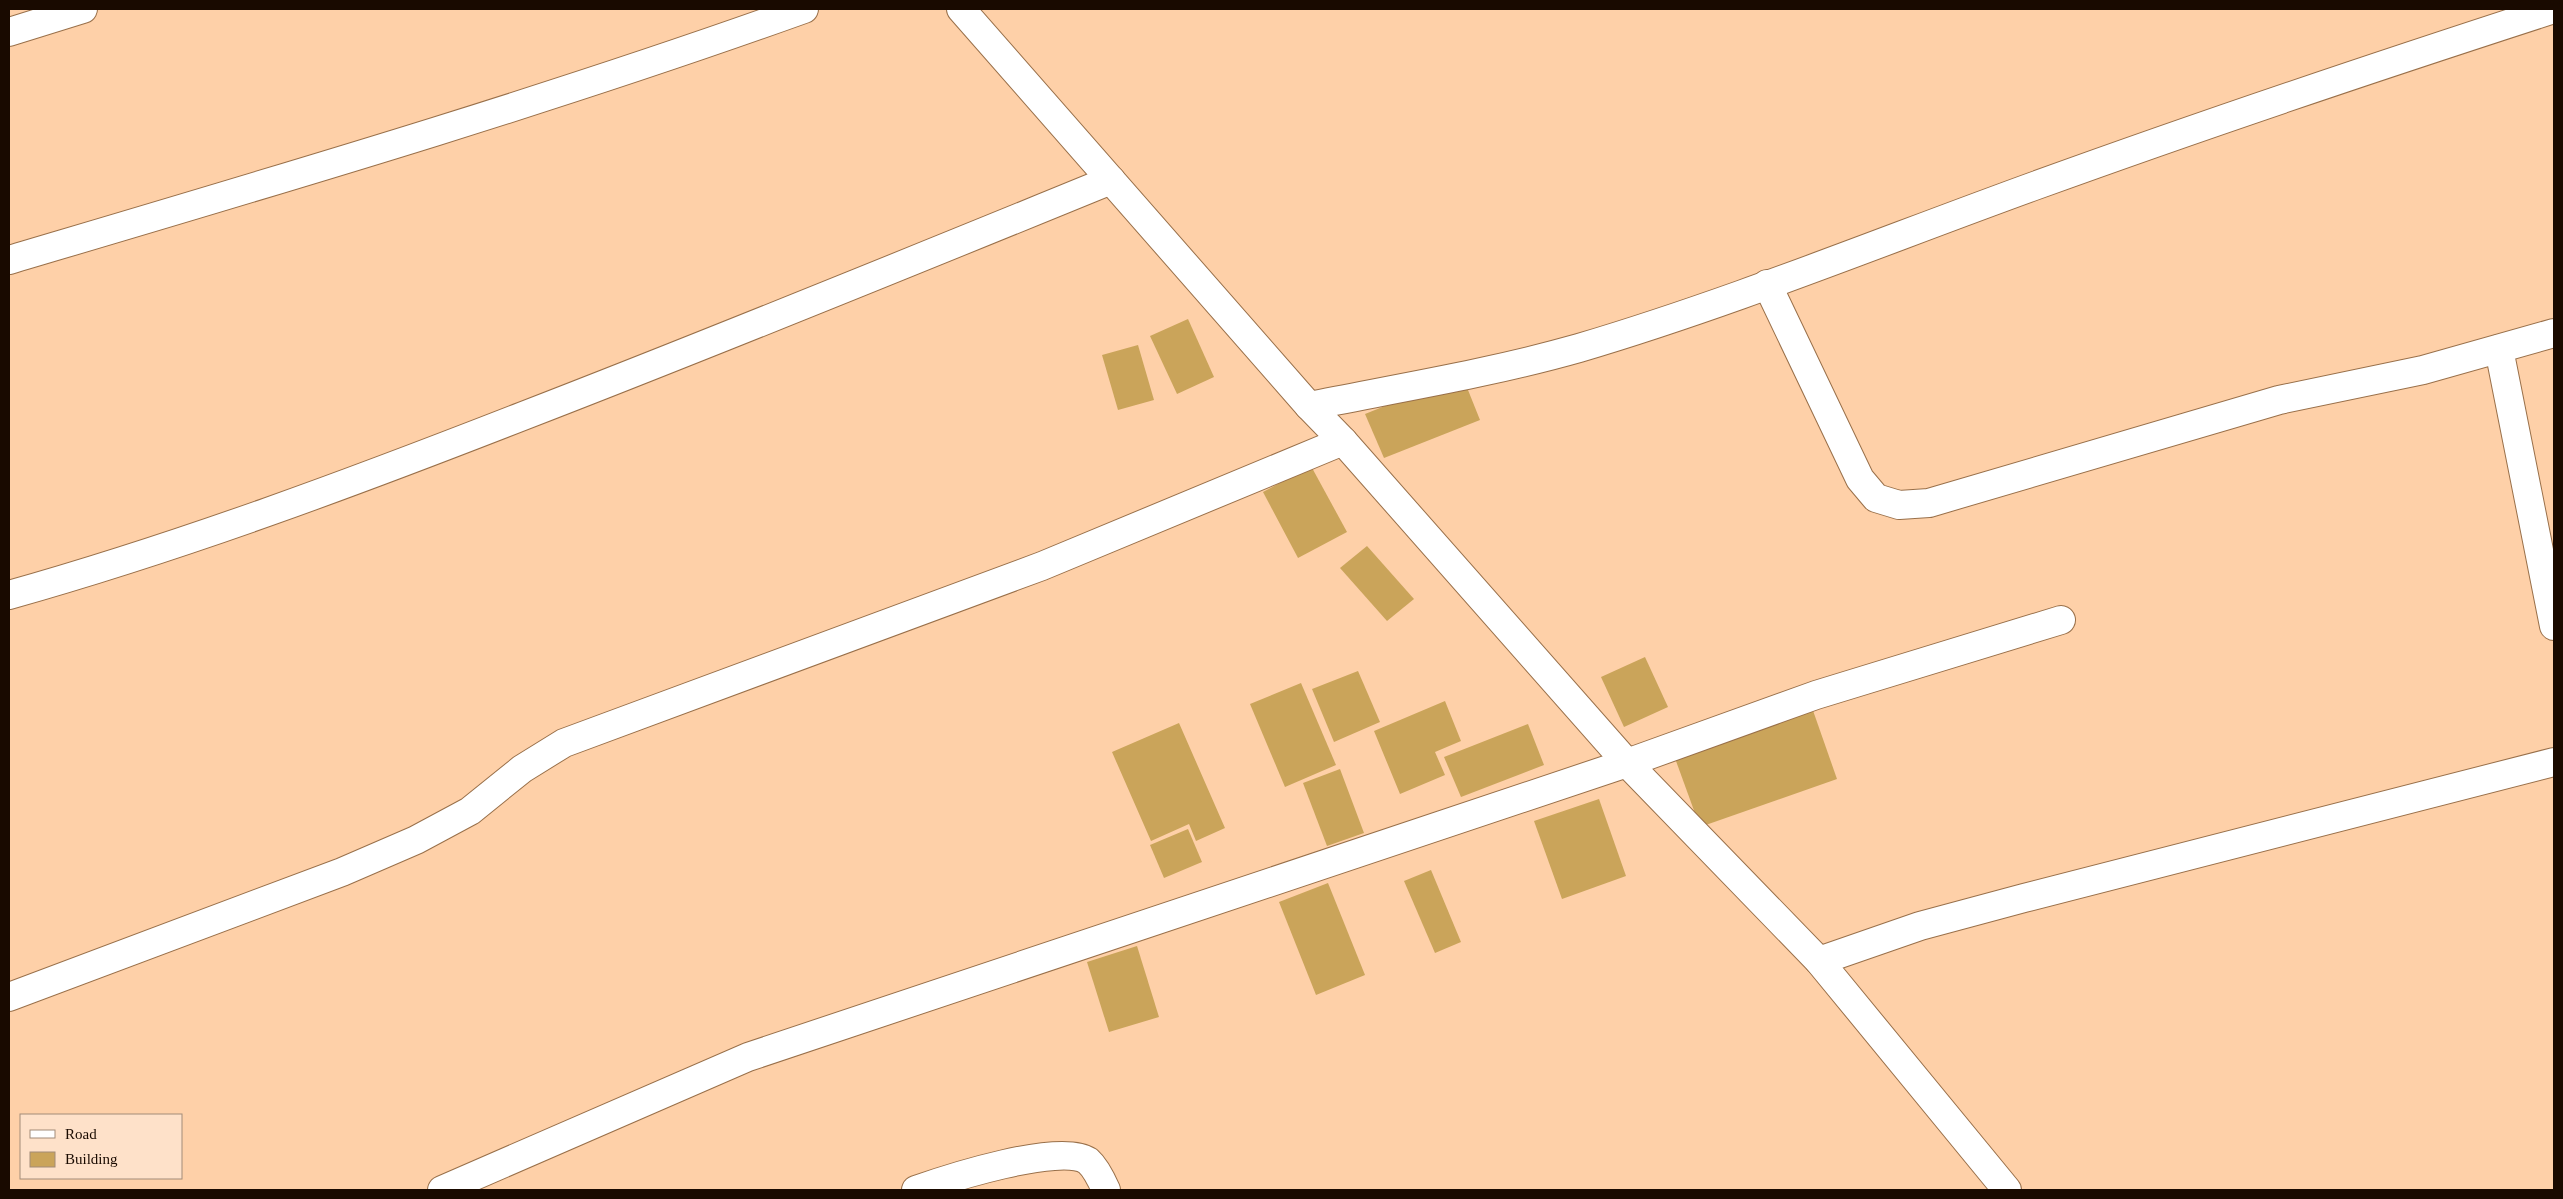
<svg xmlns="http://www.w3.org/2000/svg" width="2563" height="1199" font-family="Georgia,serif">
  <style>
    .building { fill: #caa45a }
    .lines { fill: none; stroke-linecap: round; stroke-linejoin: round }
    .minor-casing { stroke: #99704a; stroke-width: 30 }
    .minor { stroke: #fff; stroke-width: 28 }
  </style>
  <rect width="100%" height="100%" fill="#fed0a8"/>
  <g class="building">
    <polygon points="1188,319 1214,377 1177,394 1150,336"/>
    <polygon points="1138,345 1154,400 1118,410 1102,355"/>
    <polygon points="1462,375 1480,420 1384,458 1365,414"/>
    <polygon points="1311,466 1347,532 1298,558 1263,492"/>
    <polygon points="1367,546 1414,599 1387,621 1340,568"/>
    <polygon points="1645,657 1668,707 1624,727 1601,677"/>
    <polygon points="1358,671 1380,722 1334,742 1312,689"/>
    <polygon points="1301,683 1336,765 1285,787 1250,704"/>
    <polygon points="1445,701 1461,741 1435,752 1445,775 1400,794 1374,731"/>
    <polygon points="1810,702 1837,779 1700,827 1672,750"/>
    <polygon points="1179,723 1225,828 1196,841 1189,824 1151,841 1112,752"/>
    <polygon points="1528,724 1544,765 1461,797 1444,757"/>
    <polygon points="1340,769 1364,833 1327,846 1303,783"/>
    <polygon points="1599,799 1626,876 1562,899 1534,821"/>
    <polygon points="1188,829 1202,862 1164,878 1150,845"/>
    <polygon points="1431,870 1461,942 1435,953 1404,881"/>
    <polygon points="1328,883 1365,975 1316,995 1279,902"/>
    <polygon points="1137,946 1159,1017 1109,1032 1087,962"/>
  </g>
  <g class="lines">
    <defs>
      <g id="minor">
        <polyline points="961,9 1309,406 1343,441 1627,763 1819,961 2007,1190"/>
        <polyline points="9,32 83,9"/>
        <path d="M9 260C275 181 542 103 804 9"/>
        <polyline points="1767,284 1860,479 1876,498 1899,505 1929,503 2279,400 2423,370 2554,333"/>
        <polyline points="2499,349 2554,626"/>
        <path d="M1309 406C1399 388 1491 373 1579 348 1734 302 1885 240 2037 185 2208 123 2381 65 2554 9"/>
        <path d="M9 595C183 546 354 482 523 416 720 340 915 260 1111 180"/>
        <polyline points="1819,961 1920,926 2024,898 2554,762"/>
        <polyline points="9,997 342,872 416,840 470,811 522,769 564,743 1042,566 1343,441"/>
        <polyline points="442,1190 748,1057 1627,763 1816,695 2061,620"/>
        <path d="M916 1190C947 1179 1061 1142 1088 1161 1096 1168 1102 1181 1106 1190"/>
      </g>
    </defs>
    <use href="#minor" class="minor-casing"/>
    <use href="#minor" class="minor"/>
  </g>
  <rect width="2563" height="1199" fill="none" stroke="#190a00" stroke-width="20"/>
  <rect x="20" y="1114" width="162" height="65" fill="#fee1c9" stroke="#a28b79"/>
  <rect x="30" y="1130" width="25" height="8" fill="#ffffff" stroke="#a28b79"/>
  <text x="65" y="1139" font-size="15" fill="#190a00">Road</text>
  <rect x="30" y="1152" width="25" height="15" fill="#caa45a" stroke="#a28b79"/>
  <text x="65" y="1164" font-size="15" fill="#190a00">Building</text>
</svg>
